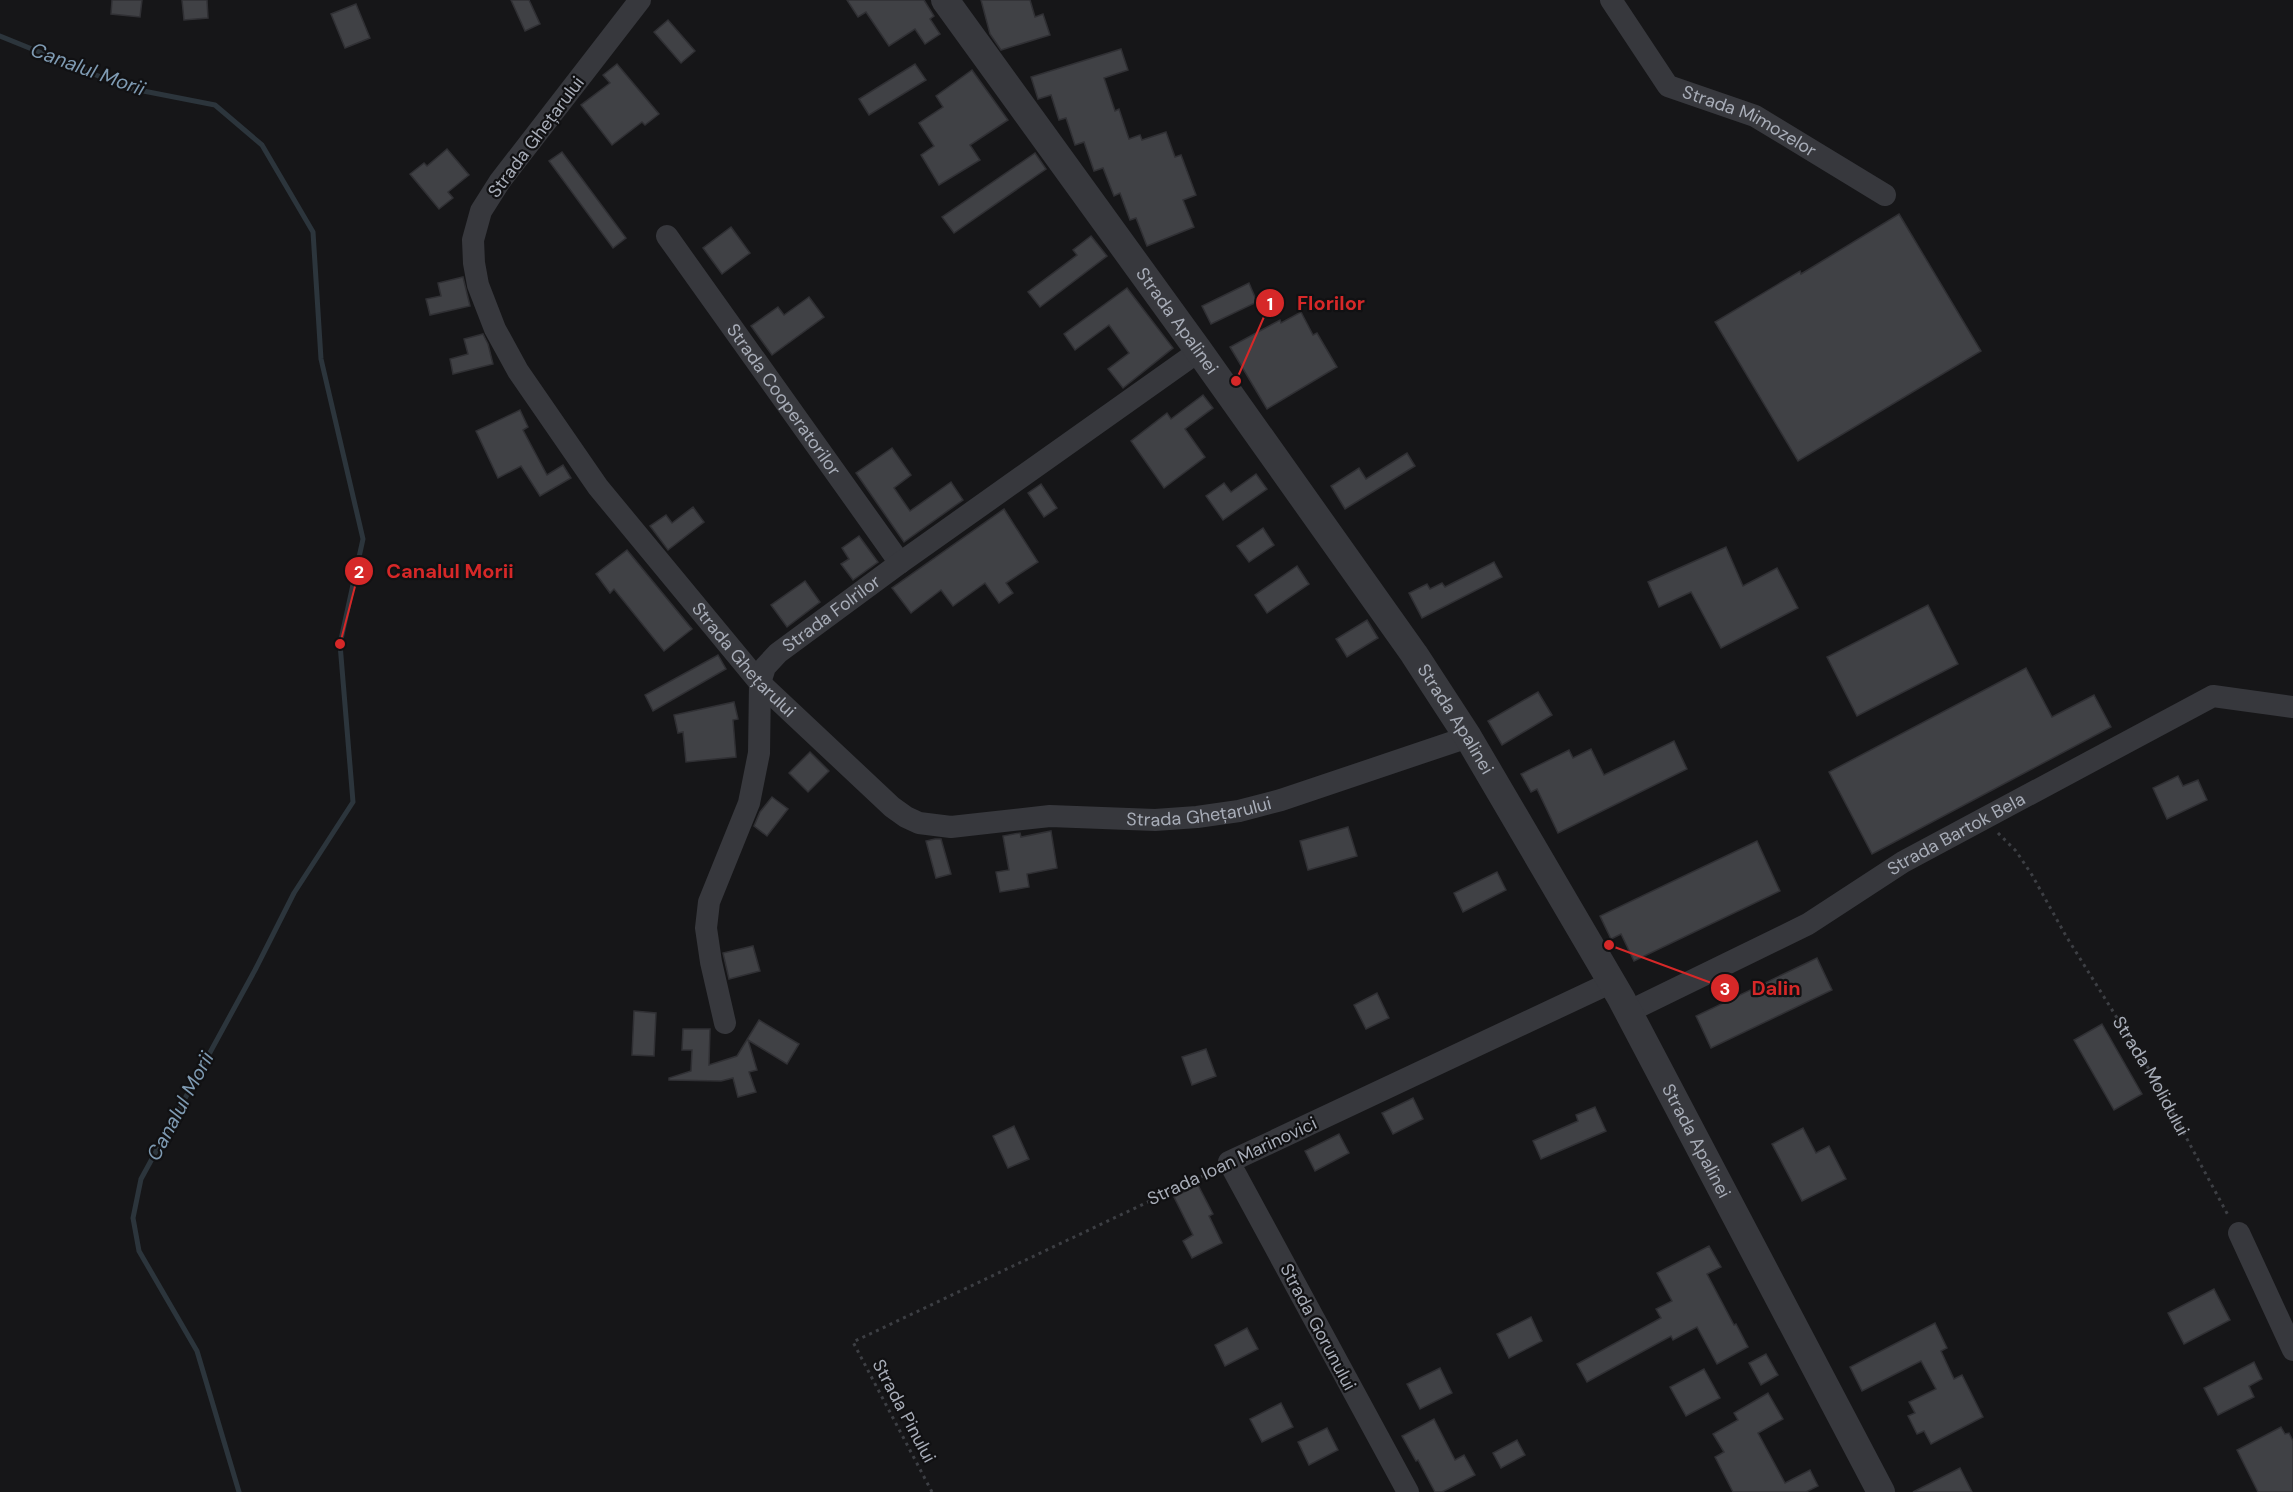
<svg xmlns="http://www.w3.org/2000/svg" width="2293" height="1492" font-family="'DM Sans',sans-serif">
  <style>
    .lines { fill: none; stroke-linecap: round; stroke-linejoin: round }
    .stream { stroke: #2c353c; stroke-width: 5 }
    .building { fill: #404145; stroke: #303034; stroke-width: 1.5 }
    .path { stroke: #3d3f44; stroke-width: 3; stroke-dasharray: 3 4.5; stroke-linecap: butt }
    .minor { stroke: #37383d; stroke-width: 22 }
    .tertiary { stroke: #37383d; stroke-width: 28 }
    .labels { text-anchor: middle; stroke-width: 4.5; stroke-linejoin: round; paint-order: stroke }
    .street-label { font-size: 18px; fill: #a8adb8; stroke: #111113 }
    .water-label { font-size: 20px; font-style: italic; fill: #7f9bb3; stroke: #111113 }
    .leader { fill: none; stroke: #d62828; stroke-width: 2 }
    .callout-dot { fill: #d62828; stroke: #111113; stroke-width: 2 }
    .mark-label { font-size: 18px; text-anchor: middle; font-weight: bold; fill: #fff }
    .callout-label { font-size: 20px; text-anchor: middle; font-weight: bold; fill: #d62828; stroke: #111113; stroke-width: 4.5; stroke-linejoin: round; paint-order: stroke }
  </style>
  <rect width="100%" height="100%" fill="#161618"/>
  <g class="lines">
    <polyline class="stream" points="0,36 128,88 215,105 262,145 313,232 321,359 363,539 340,644 353,802 294,893 255,970 141,1179 133,1218 139,1251 197,1351 239,1492"/>
  </g>
  <g class="building">
    <polygon points="112,0 142,0 140,17 111,14"/>
    <polygon points="182,0 207,0 208,18 184,20"/>
    <polygon points="511,0 529,0 540,24 525,31"/>
    <polygon points="847,0 924,0 934,16 930,19 940,34 925,44 915,29 889,46 866,12 858,17"/>
    <polygon points="981,0 1030,0 1035,17 1043,14 1050,35 1001,50 990,34"/>
    <polygon points="356,4 370,38 345,48 331,14"/>
    <polygon points="668,20 695,51 681,63 654,32"/>
    <polygon points="1121,49 1128,70 1104,78 1115,111 1119,109 1129,139 1140,135 1142,140 1166,132 1175,157 1181,155 1196,195 1183,200 1194,227 1147,246 1136,218 1130,220 1120,193 1114,196 1103,168 1094,171 1084,142 1075,145 1066,118 1059,120 1051,95 1038,99 1031,77"/>
    <polygon points="617,64 659,114 645,125 642,122 612,145 581,105 610,83 603,75"/>
    <polygon points="915,64 926,80 869,115 859,99"/>
    <polygon points="972,70 1008,120 970,145 980,160 939,185 921,155 934,146 919,123 943,107 936,96"/>
    <polygon points="447,149 469,175 448,192 453,198 439,209 410,174 424,163 427,166"/>
    <polygon points="562,152 626,238 613,248 549,161"/>
    <polygon points="1035,153 1046,169 954,233 942,217"/>
    <polygon points="1899,214 1981,351 1798,461 1715,322 1800,271 1801,274"/>
    <polygon points="731,227 750,253 722,274 703,248"/>
    <polygon points="1091,236 1107,256 1040,307 1028,292 1077,255 1073,250"/>
    <polygon points="463,277 470,306 430,315 426,299 441,296 438,283"/>
    <polygon points="1249,283 1257,302 1211,324 1202,306"/>
    <polygon points="1127,288 1173,348 1123,388 1108,369 1129,353 1109,325 1075,350 1064,334"/>
    <polygon points="809,297 824,317 772,355 751,326 778,307 784,315"/>
    <polygon points="1301,312 1313,335 1317,333 1337,367 1267,409 1230,347 1280,320 1281,323"/>
    <polygon points="483,334 488,344 493,364 453,374 450,359 468,354 464,339"/>
    <polygon points="1203,395 1213,408 1185,429 1205,457 1164,488 1131,441 1167,413 1171,419"/>
    <polygon points="520,410 528,427 523,430 547,475 563,465 571,478 540,496 521,466 498,478 476,431"/>
    <polygon points="892,448 911,475 894,488 910,511 951,482 963,500 904,542 856,473"/>
    <polygon points="1407,453 1415,466 1345,509 1331,486 1359,468 1366,479"/>
    <polygon points="1256,474 1267,489 1223,520 1206,496 1224,483 1231,492"/>
    <polygon points="1041,484 1057,508 1044,517 1028,493"/>
    <polygon points="693,507 704,522 668,550 650,526 666,515 672,523"/>
    <polygon points="1004,509 1038,562 1006,583 1013,593 999,603 985,583 953,606 941,590 911,613 892,588"/>
    <polygon points="1263,528 1274,545 1249,562 1237,546"/>
    <polygon points="859,536 878,562 853,580 841,564 849,559 842,548"/>
    <polygon points="1726,547 1743,586 1777,568 1798,608 1721,648 1691,592 1659,607 1648,582"/>
    <polygon points="627,550 692,629 664,651 614,589 610,593 596,574"/>
    <polygon points="1494,562 1502,577 1422,618 1409,593 1427,584 1430,589 1442,583 1445,587"/>
    <polygon points="1297,566 1309,584 1267,613 1255,595"/>
    <polygon points="805,581 820,602 787,627 771,605"/>
    <polygon points="1928,605 1958,664 1857,716 1827,657"/>
    <polygon points="1367,620 1378,638 1347,657 1336,639"/>
    <polygon points="718,655 726,669 653,711 645,695"/>
    <polygon points="2026,668 2052,717 2094,695 2111,727 1872,854 1829,772"/>
    <polygon points="1538,692 1552,715 1502,745 1488,721"/>
    <polygon points="734,702 738,719 733,720 736,757 686,762 683,732 678,733 674,715"/>
    <polygon points="1674,741 1687,769 1558,833 1537,789 1531,792 1521,774 1569,750 1573,758 1591,749 1604,775"/>
    <polygon points="810,752 829,771 808,792 789,773"/>
    <polygon points="2178,776 2183,786 2198,780 2207,800 2167,819 2153,788"/>
    <polygon points="772,797 788,809 767,836 754,826 760,812"/>
    <polygon points="1348,827 1357,856 1308,870 1300,841"/>
    <polygon points="1051,831 1057,868 1027,874 1029,887 1000,892 996,872 1009,870 1003,836 1020,833 1021,837"/>
    <polygon points="935,839 941,839 951,874 936,878 926,841"/>
    <polygon points="1757,841 1780,891 1634,961 1621,934 1611,939 1600,916"/>
    <polygon points="1497,872 1506,890 1463,912 1454,893"/>
    <polygon points="753,946 760,971 729,979 723,953"/>
    <polygon points="1817,958 1832,990 1711,1048 1696,1016"/>
    <polygon points="1377,993 1389,1018 1366,1029 1354,1005"/>
    <polygon points="634,1011 656,1013 654,1056 632,1055"/>
    <polygon points="759,1020 799,1044 787,1064 748,1040 757,1070 749,1072 756,1092 738,1097 733,1078 721,1081 669,1080 669,1078 691,1071 692,1050 682,1050 683,1029 710,1029 709,1065 737,1056"/>
    <polygon points="2102,1024 2142,1094 2114,1110 2074,1040"/>
    <polygon points="1206,1049 1216,1076 1192,1085 1182,1057"/>
    <polygon points="1413,1098 1423,1119 1393,1134 1382,1113"/>
    <polygon points="1595,1107 1606,1131 1541,1159 1533,1141 1578,1121 1576,1115"/>
    <polygon points="1014,1126 1029,1159 1008,1168 993,1136"/>
    <polygon points="1803,1128 1816,1153 1829,1146 1846,1179 1802,1201 1772,1144"/>
    <polygon points="1339,1134 1349,1153 1315,1171 1305,1151"/>
    <polygon points="1198,1185 1213,1214 1209,1216 1222,1243 1192,1258 1183,1241 1193,1235 1174,1197"/>
    <polygon points="1709,1246 1721,1267 1707,1274 1734,1325 1736,1324 1748,1347 1717,1364 1697,1327 1673,1340 1671,1336 1587,1382 1577,1364 1661,1318 1656,1309 1672,1301 1657,1273"/>
    <polygon points="2214,1289 2230,1320 2184,1344 2168,1313"/>
    <polygon points="1531,1317 1542,1341 1509,1358 1497,1334"/>
    <polygon points="1935,1323 1947,1348 1941,1351 1954,1379 1962,1375 1983,1417 1931,1444 1924,1431 1917,1434 1908,1416 1915,1413 1909,1402 1936,1389 1921,1361 1862,1391 1850,1367"/>
    <polygon points="1247,1328 1258,1349 1225,1366 1215,1345"/>
    <polygon points="1766,1354 1778,1375 1761,1385 1749,1363"/>
    <polygon points="2254,1362 2262,1379 2249,1386 2254,1397 2218,1415 2204,1388"/>
    <polygon points="1440,1368 1452,1393 1420,1409 1407,1384"/>
    <polygon points="1704,1369 1720,1398 1686,1416 1670,1387"/>
    <polygon points="1768,1393 1783,1419 1758,1433 1785,1483 1810,1470 1818,1486 1806,1492 1733,1492 1715,1457 1724,1452 1713,1434 1738,1420 1734,1413"/>
    <polygon points="1281,1403 1293,1427 1262,1442 1250,1419"/>
    <polygon points="1434,1419 1455,1460 1464,1455 1475,1475 1442,1492 1435,1492 1418,1460 1416,1461 1402,1436"/>
    <polygon points="2281,1427 2285,1434 2289,1433 2293,1441 2293,1492 2258,1492 2237,1450"/>
    <polygon points="1327,1428 1338,1450 1309,1465 1298,1442"/>
    <polygon points="1517,1440 1525,1455 1501,1468 1493,1453"/>
    <polygon points="1960,1468 1972,1492 1913,1492"/>
  </g>
  <g class="lines">
    <g class="path">
      <path id="s1" d="M1998 833 2016 851 2032 875 2066 936 2152 1074 2229 1217"/>
      <polyline points="932,1492 853,1342 1211,1172"/>
    </g>
    <g class="minor">
      <path id="s2" d="M640 0 500 181 481 211 473 240 474 263 478 285 495 329 518 371 598 487 760 683 892 807 906 817 919 823 951 827 1050 816 1155 820 1197 817 1239 811 1281 800 1468 737"/>
      <path id="s3" d="M1611 0 1668 86 1755 116 1885 195"/>
      <path id="s4" d="M667 236 900 563"/>
      <path id="s5" d="M1628 1012 1808 924 1903 862 2213 696 2293 707"/>
      <path id="s6" d="M725 1023 711 962 706 928 709 902 749 803 759 753 760 683 765 667 778 653 900 563 1199 351"/>
      <polyline points="2239,1233 2293,1350"/>
      <polyline points="1408,1492 1229,1162 1612,982"/>
    </g>
    <path class="tertiary" id="s7" d="M945 0 1199 351 1414 654 1468 737 1621 998 1881 1492"/>
  </g>
  <g class="labels">
    <g class="street-label">
      <text dy="6" stroke="none"><textPath href="#s3" startOffset="192">Strada Mimozelor</textPath></text>
      <text transform="translate(536 137) rotate(-53)" y="6">Strada Ghețarului</text>
      <text dy="6" stroke="none"><textPath href="#s7" startOffset="396">Strada Apalinei</textPath></text>
      <text dy="6" stroke="none"><textPath href="#s4" startOffset="201">Strada Cooperatorilor</textPath></text>
      <text dy="6" stroke="none"><textPath href="#s6" startOffset="453">Strada Folrilor</textPath></text>
      <text dy="6" stroke="none"><textPath href="#s2" startOffset="802">Strada Ghețarului</textPath></text>
      <text dy="6" stroke="none"><textPath href="#s7" startOffset="882">Strada Apalinei</textPath></text>
      <text dy="6" stroke="none"><textPath href="#s2" startOffset="1324">Strada Ghețarului</textPath></text>
      <text dy="6" stroke="none"><textPath href="#s5" startOffset="374">Strada Bartok Bela</textPath></text>
      <text dy="6" stroke="none"><textPath href="#s1" startOffset="288">Strada Molidului</textPath></text>
      <text dy="6" stroke="none"><textPath href="#s7" startOffset="1368">Strada Apalinei</textPath></text>
      <text transform="translate(1232 1161) rotate(-25)" y="6">Strada Ioan Marinovici</text>
      <text transform="translate(1318 1327) rotate(62)" y="6">Strada Gorunului</text>
      <text transform="translate(904 1411) rotate(62)" y="6">Strada Pinului</text>
    </g>
    <g class="water-label">
      <text transform="translate(88 69) rotate(20)" y="7">Canalul Morii</text>
      <text transform="translate(180 1106) rotate(-62)" y="7">Canalul Morii</text>
    </g>
  </g>
  <path class="leader" d="M1236 381L1270 303M340 644L359 571M1609 945L1725 988"/>
  <g class="callout-dot">
    <circle cx="1236" cy="381" r="6"/>
    <circle cx="340" cy="644" r="6"/>
    <circle cx="1609" cy="945" r="6"/>
    <circle cx="1270" cy="303" r="15"/>
    <circle cx="359" cy="571" r="15"/>
    <circle cx="1725" cy="988" r="15"/>
  </g>
  <g class="mark-label">
    <text x="1270" y="310">1</text>
    <text x="359" y="578">2</text>
    <text x="1725" y="995">3</text>
  </g>
  <g class="callout-label">
    <text x="1331" y="310">Florilor</text>
    <text x="450" y="578">Canalul Morii</text>
    <text x="1776" y="995">Dalin</text>
  </g>
</svg>
